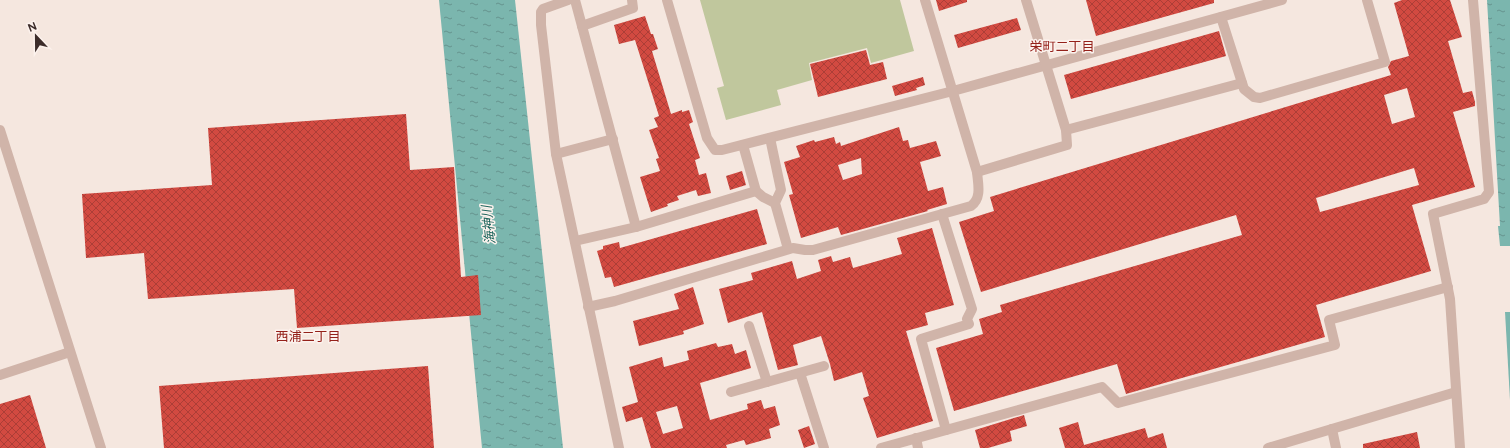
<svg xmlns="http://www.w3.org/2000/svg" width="1510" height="448" font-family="Figtree,'Noto Sans JP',sans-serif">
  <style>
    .green { fill: #c0c79d }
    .water { fill: url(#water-ripples) }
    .building { fill: url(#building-cross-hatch); fill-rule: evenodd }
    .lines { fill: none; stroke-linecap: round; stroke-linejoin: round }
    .minor { stroke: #d0b4a9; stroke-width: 10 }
    .labels { text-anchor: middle; stroke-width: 3; stroke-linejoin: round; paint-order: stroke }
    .neighbourhood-label { font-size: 13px; fill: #94211a; stroke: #fcf2ed }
    .water-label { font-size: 13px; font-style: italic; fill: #1a635a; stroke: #fcf2ed }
  </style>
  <defs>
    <pattern id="water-ripples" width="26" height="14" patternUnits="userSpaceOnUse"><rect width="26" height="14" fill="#7bb6ae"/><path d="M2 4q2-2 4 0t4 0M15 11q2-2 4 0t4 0" fill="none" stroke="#66948e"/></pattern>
    <pattern id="building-cross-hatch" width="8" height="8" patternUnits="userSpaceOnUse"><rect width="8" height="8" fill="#d24a41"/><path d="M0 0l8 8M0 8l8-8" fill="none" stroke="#ac3e37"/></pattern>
  </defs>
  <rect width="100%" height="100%" fill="#f5e7df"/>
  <polygon class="green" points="700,0 900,0 914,51 871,63 867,48 809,63 812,80 777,90 781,105 726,120 717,88 724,86"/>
  <g class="water">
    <polygon points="439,0 515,0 563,448 482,448"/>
    <polygon points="1487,0 1510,0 1510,246 1500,246 1498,226 1500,226"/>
    <polygon points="1505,312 1510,312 1510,400"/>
  </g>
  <g class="building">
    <polygon points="936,0 967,0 967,2 939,11"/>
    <polygon points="1086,0 1214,0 1214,3 1096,36"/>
    <path d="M1402 0H1450L1462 37 1448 41 1463 93 1472 91 1475 102V106L1453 112 1475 187 1412 205 1431 271 1316 305 1325 337 1126 394 1117 364 954 411 936 348 983 334 979 319 1002 312 1000 305 1242 235 1236 215 981 292 959 222 994 211 990 197 1391 75 1388 67 1391 61 1409 56 1394 3ZM1407 88 1415 117 1392 124 1384 95ZM1414 168 1419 185 1320 212 1316 198Z"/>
    <polygon points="645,16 651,34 653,34 658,49 652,51 671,114 682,110 682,112 689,110 693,122 689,124 700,158 695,160 699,175 706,173 711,193 698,196 696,190 677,196 679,200 667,204 668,206 651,212 640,177 660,171 656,159 659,158 649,130 658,127 654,118 659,116 635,40 619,44 614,25"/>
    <polygon points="1017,18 1021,30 958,48 954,35"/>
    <polygon points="1219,31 1226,56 1071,99 1064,75"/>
    <polygon points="866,50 870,65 883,62 887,79 818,97 810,64"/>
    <polygon points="923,77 925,85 916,88 917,90 895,96 892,86"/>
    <polygon points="406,114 410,170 454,167 461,277 478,275 481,315 297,328 294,289 148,299 144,253 86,258 82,194 212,185 208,128"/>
    <path d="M899 127 903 141 908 140 910 148 936 141 941 156 920 162 928 191 943 187 947 204 927 210 928 211 841 235 838 227 801 238 789 195 793 194 784 162 800 157 796 146 814 140 815 142 834 137 836 144 840 142 841 146ZM861 158 862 174 843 180 838 165Z"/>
    <polygon points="742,171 746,185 730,190 726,176"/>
    <polygon points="757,209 767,244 614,287 611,277 605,278 597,251 603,249 603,246 619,242 620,248"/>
    <polygon points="932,228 954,305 925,313 928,325 906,331 933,421 877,438 863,398 869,396 862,372 834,381 830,364 821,336 793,345 798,365 778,370 762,312 728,323 719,289 753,280 751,273 792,261 797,279 821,271 818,260 831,256 833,262 850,257 853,268 902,254 897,238"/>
    <polygon points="693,287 704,324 683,331 684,334 639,346 633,321 679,309 674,294"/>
    <path d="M716 343 718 347 732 344 735 354 746 350 751 368 700 383 710 420 748 409 747 404 761 400 764 409 775 406 780 425 769 429 771 438 746 445 744 440 726 445 727 448H651L642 417 626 422 622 407 638 402 629 367 662 357 664 367 689 360 687 351ZM677 406 683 428 663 434 656 412Z"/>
    <polygon points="428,366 434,448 164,448 159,386"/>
    <polygon points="30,395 46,448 0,448 0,404"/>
    <polygon points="1024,415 1027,426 1010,431 1012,441 988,448 980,448 975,430"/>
    <polygon points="1078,422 1084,445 1145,428 1148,438 1163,433 1167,448 1065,448 1059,428"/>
    <polygon points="809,426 815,444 804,448 798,430"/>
    <polygon points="1417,432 1420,448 1363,448 1363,444"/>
  </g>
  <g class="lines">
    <g class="minor">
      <polyline points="568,0 543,9 541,12 541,25 556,154 619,448"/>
      <polyline points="575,0 636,227"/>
      <polyline points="667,0 707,138 715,150 722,150 953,91 1282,0"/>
      <polyline points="1221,17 1244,89 1254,97 1260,98 1385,62 1367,0"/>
      <polyline points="582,26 633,8 632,0"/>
      <polyline points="0,130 101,448"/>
      <polyline points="1066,130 1242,83"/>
      <polyline points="770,138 781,190 775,203 788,249"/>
      <polyline points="743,145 756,191 763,197 775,203"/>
      <polyline points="556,154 613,139"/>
      <polyline points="977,172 1067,145 1066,130 1026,0"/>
      <polyline points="942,214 972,309 967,319 969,324 921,339 946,430"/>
      <polyline points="575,241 636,227 756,191"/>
      <path d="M588 307 615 301 793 248 805 250H813L971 206C982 198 978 184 977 172L925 0"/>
      <polyline points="749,326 767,382"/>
      <polyline points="800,373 824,448"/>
      <polyline points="0,375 70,352"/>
      <polyline points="731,392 824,366"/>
      <polyline points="1332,429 1336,448"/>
      <polyline points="916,438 918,448"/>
      <polyline points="881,448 1102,387 1118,403 1335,345 1329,320 1448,287"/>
      <polyline points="1268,448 1456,392"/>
      <polyline points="1460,448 1450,299 1433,214 1484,199 1489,192 1473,0"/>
    </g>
  </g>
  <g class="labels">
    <g class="neighbourhood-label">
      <text x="1062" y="51">栄町二丁目</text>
      <text x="308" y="341">西浦二丁目</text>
    </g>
    <g class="water-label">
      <text transform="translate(488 225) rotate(-96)" y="5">海神川</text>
    </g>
  </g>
  <g transform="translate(36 36) rotate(338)" stroke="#fcf2ed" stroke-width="3" paint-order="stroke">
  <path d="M0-3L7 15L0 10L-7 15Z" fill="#3c2c2a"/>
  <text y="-6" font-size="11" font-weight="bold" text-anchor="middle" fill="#3c2c2a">N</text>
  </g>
</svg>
